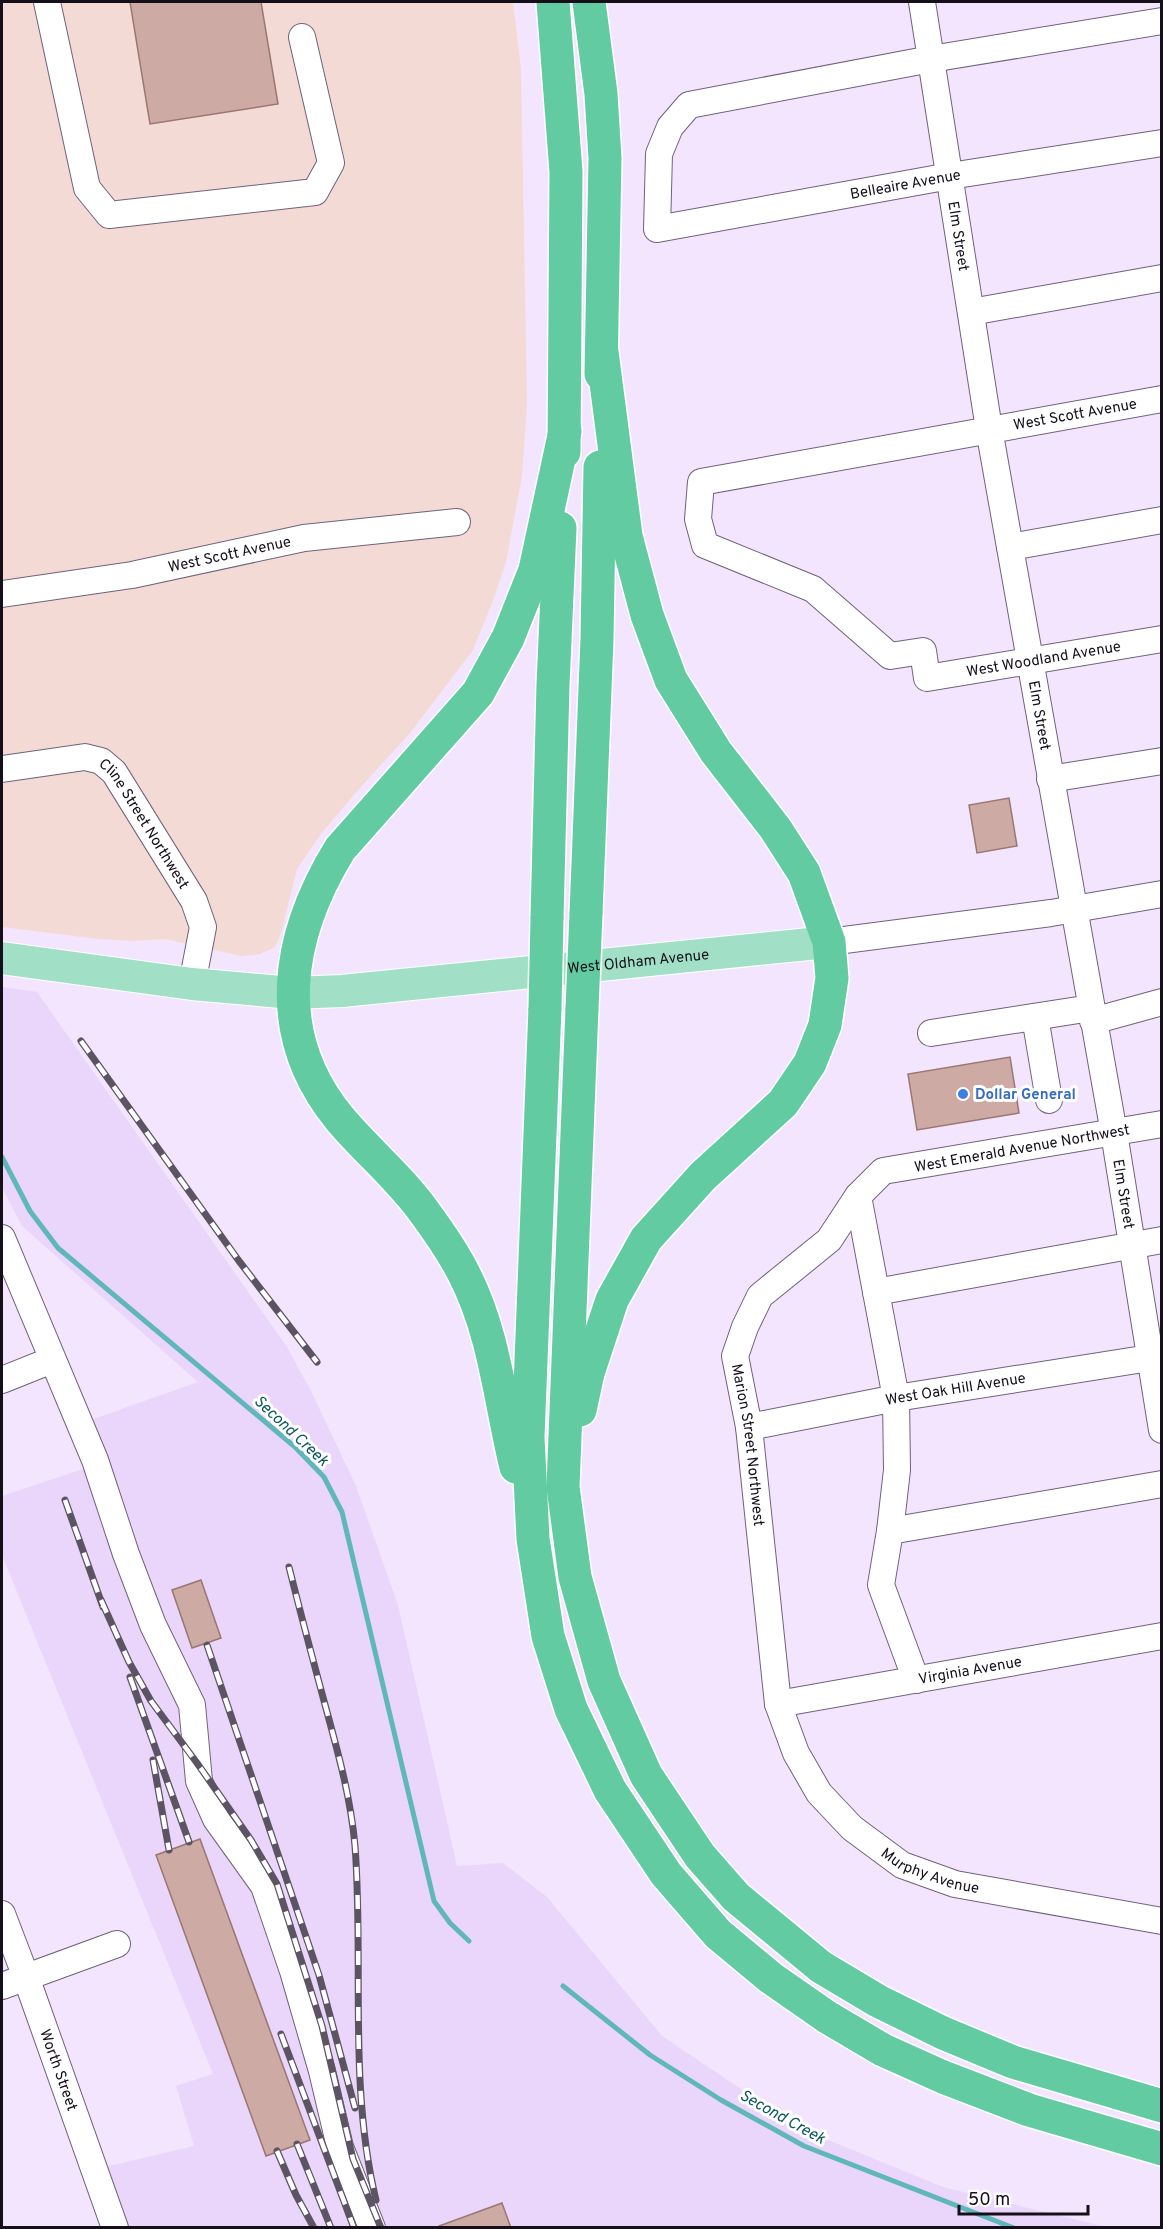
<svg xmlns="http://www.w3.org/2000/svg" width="1163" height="2229" font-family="Overpass,sans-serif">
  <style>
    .commercial { fill: #f4dad4 }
    .built { fill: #ead6fa }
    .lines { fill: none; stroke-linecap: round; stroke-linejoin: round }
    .stream { stroke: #60b7ba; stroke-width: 5 }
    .building { fill: #ceaaa4; stroke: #987671; stroke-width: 1.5 }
    .minor-casing { stroke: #70627b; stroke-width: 28 }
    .major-casing { stroke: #fff; stroke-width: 34 }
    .highway-casing { stroke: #fff; stroke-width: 36 }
    .minor { stroke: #fff; stroke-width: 26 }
    .major { stroke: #a1e0c7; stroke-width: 32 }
    .highway { stroke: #63cba2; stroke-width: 33 }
    .rail-casing { stroke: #5d5463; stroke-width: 7 }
    .rail { stroke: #fff; stroke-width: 4.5; stroke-dasharray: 14; stroke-linecap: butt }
    .highway-bridge-casing { stroke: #fff; stroke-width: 36; stroke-linecap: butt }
    .highway-bridge { stroke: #63cba2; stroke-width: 33 }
    .shop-dot { fill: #3f7fe0; stroke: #fff; stroke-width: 2 }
    .labels { text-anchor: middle; stroke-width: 6; stroke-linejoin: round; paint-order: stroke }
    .street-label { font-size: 15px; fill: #150f19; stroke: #fff }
    .shop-label { font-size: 15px; font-weight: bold; fill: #366cbe; stroke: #fff; text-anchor: start }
    .water-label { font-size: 16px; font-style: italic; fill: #0a585b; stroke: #fff }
  </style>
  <rect width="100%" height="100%" fill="#f2e5fd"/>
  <polygon class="commercial" points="2,2 513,2 521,69 527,404 522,476 506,562 494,598 473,650 410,733 358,790 320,835 297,869 281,933 275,947 260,954 241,956 165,939 133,941 99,939 2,927"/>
  <polygon class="built" points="2,987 37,992 287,1347 311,1391 356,1486 398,1605 457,1866 503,1863 547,1897 662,2036 799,2128 943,2187 1106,2227 128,2227 105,2167 194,2146 176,2086 213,2074 2,1555 2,1496 104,1462 85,1422 198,1382 22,1226 2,1187"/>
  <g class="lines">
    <g class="stream">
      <polyline points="2,1157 30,1211 58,1248 295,1447 324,1477 342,1512 434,1901 450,1923 469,1941"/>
      <polyline points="563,1986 650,2055 721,2100 804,2146 1014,2228"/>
    </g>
  </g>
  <g class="building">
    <polygon points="130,2 261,2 278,104 150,124"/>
    <polygon points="1009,798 1017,846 977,853 969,805"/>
    <polygon points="1010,1057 1019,1113 917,1130 908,1074"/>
    <polygon points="201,1580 221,1638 192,1648 172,1590"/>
    <polygon points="200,1839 310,2140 266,2156 156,1855"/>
    <polygon points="502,2203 511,2228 439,2228 439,2226"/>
  </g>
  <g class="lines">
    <defs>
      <g id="minor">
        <polyline points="47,2 87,188 109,215 315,192 331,163 302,37"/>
        <path id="s1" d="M922 2 989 429 1114 1133 1162 1430"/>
        <path id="s2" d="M1162 21 931 59 689 105 670 127 659 154 657 229 950 176 1162 143"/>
        <polyline points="971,312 1162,278"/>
        <path id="s3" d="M1162 399 701 482 698 519 705 545 813 589 890 656 923 651 927 678 1162 639"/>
        <polyline points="1010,547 1162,520"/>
        <path id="s4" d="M2 594 132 575 304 538 457 522"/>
        <path id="s5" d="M2 769 85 757 101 761 114 772 194 901 203 927 192 984"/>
        <polyline points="1050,779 1162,761"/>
        <polyline points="829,942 1051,913 1162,894"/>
        <polyline points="1035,1017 1049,1100"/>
        <polyline points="1093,1021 1162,1002"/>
        <polyline points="931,1033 1091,1008"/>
        <path id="s6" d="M1162 1124 883 1171 858 1196 829 1240 760 1296 745 1327 735 1356 749 1427 778 1704 796 1753 819 1793 852 1828 902 1865 955 1884 1162 1921"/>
        <polyline points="858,1196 896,1398 897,1470 890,1531 881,1585 916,1680"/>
        <polyline points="2,1238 95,1460 126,1554 153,1625 192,1705 199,1781 216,1819 264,1886 293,1971 322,2071 340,2147 372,2228"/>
        <polyline points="876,1292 1162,1240"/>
        <polyline points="2,1380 52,1360"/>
        <path id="s7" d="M749 1427 896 1398 1162 1356"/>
        <polyline points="890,1531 1162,1484"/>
        <path id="s8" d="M778 1704 1162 1636"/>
        <path id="s9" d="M2 1914 26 1977 115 2228"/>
        <polyline points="2,1986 117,1944"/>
      </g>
      <g id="major">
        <path id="s10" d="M2 958 192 984 292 993 342 991 829 942"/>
      </g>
      <g id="highway">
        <polyline points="553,2 566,172 564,452"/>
        <polyline points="589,2 601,94 605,158 601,374"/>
        <polyline points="586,914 597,639 600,467"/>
        <polyline points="547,919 553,685 560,528"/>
        <polyline points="545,1008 528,1437 533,1539 548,1636 571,1709 610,1790 666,1874 718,1934 771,1978 827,2017 883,2050 943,2077 1029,2110 1162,2149"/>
        <polyline points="582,1008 563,1487 575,1577 604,1681 646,1775 700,1856 736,1897 821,1967 878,2001 943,2033 1013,2062 1162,2106"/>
        <polyline points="580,1410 588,1373 612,1300 646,1239 703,1176 783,1103 810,1063 825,1025 832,978 829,942 804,873 775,828 716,752 671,680 647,615 626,536 602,352"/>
        <path d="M516 1467C500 1402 495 1334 464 1274 454 1254 439 1232 425 1213 401 1179 367 1151 340 1119 270 1034 286 937 340 849L478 693 508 638 535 570 565 431"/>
      </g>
    </defs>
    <use href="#minor" class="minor-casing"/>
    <use href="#major" class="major-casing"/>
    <use href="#highway" class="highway-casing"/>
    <use href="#minor" class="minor"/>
    <use href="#major" class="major"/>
    <use href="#highway" class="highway"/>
    <defs>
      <g id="rail">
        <polyline points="81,1041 239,1261 317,1362"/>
        <polyline points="65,1500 103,1607"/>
        <path d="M289 1567C301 1615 314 1664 327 1712 339 1756 351 1800 355 1846 364 1963 348 2084 376 2200"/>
        <polyline points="101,1600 129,1662 151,1701 197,1763 251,1840 277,1884 322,2026 353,2159 381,2228"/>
        <polyline points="207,1645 319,1975 355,2108"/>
        <polyline points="130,1677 189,1842"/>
        <polyline points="153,1760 169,1850"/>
        <polyline points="281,2034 354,2228"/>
        <polyline points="297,2144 331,2228"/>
        <polyline points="277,2151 296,2195 314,2228"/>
      </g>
    </defs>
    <use href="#rail" class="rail-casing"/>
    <use href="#rail" class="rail"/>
    <defs>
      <g id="highway-bridge">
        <polyline points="545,1008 547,919"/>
        <polyline points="582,1008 586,914"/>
      </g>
    </defs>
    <use href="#highway-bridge" class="highway-bridge-casing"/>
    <use href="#highway-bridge" class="highway-bridge"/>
  </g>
  <circle class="shop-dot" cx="963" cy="1094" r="6"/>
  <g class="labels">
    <g class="street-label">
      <text dy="5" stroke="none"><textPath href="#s2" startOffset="866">Belleaire Avenue</textPath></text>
      <text dy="5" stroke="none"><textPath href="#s1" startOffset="237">Elm Street</textPath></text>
      <text transform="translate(1075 414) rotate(-10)" y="5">West Scott Avenue</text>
      <text dy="5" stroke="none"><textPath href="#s4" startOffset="231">West Scott Avenue</textPath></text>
      <text dy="5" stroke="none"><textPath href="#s3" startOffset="930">West Woodland Avenue</textPath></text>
      <text dy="5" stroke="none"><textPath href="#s1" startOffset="723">Elm Street</textPath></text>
      <text dy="5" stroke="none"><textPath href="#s5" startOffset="177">Cline Street Northwest</textPath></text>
      <text dy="5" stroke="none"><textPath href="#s10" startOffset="640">West Oldham Avenue</textPath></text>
      <text transform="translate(1022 1148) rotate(-10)" y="5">West Emerald Avenue Northwest</text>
      <text dy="5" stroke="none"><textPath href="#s1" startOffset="1209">Elm Street</textPath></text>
      <text dy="5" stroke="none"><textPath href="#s7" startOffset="210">West Oak Hill Avenue</textPath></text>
      <text dy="5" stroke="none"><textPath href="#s6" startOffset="615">Marion Street Northwest</textPath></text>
      <text dy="5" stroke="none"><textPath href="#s8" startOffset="195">Virginia Avenue</textPath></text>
      <text dy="5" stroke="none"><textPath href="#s6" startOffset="1113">Murphy Avenue</textPath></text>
      <text dy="5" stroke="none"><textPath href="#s9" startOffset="166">Worth Street</textPath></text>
    </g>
    <g class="shop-label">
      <text x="975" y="1099">Dollar General</text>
    </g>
    <g class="water-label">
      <text transform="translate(292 1430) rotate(43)" y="6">Second Creek</text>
      <text transform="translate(783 2116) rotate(29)" y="6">Second Creek</text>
    </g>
  </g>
  <rect width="1163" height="2229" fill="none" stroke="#150f19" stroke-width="6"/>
  <path d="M959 2205v9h129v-9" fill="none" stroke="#150f19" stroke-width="3"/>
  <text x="968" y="2205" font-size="18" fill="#150f19" stroke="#ffffff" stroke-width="4.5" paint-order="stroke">50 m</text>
</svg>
